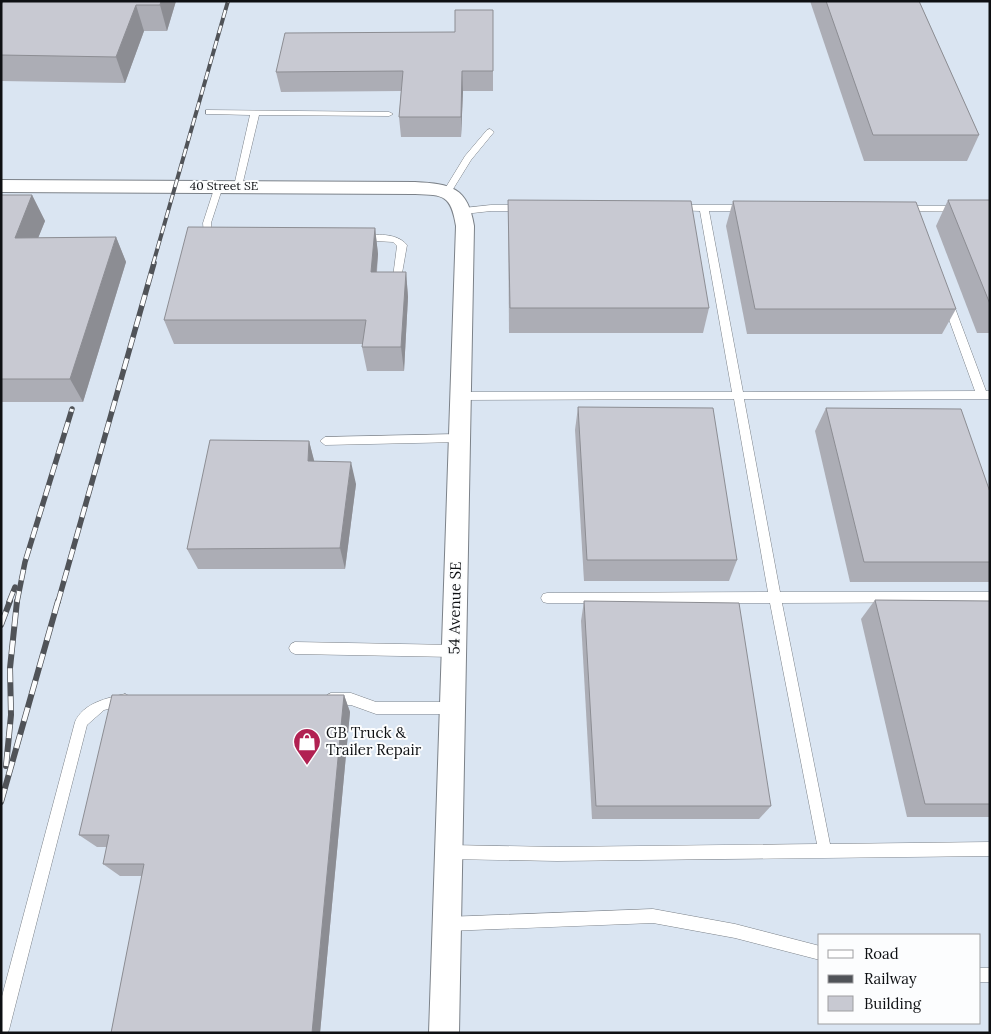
<svg xmlns="http://www.w3.org/2000/svg" width="991" height="1034" font-family="Lora,serif">
  <style>
    .built { fill: #dae5f2; fill-rule: evenodd }
    .lines { fill: none; stroke-linecap: round; stroke-linejoin: round }
    .service-casing { stroke: #7c8289; stroke-width: 1 }
    .minor-casing { stroke: #7c8289; stroke-width: 2 }
    .service { fill: #fff; fill-rule: evenodd }
    .minor { fill: #fff; fill-rule: evenodd }
    .rail-far2-casing { stroke: #505358; stroke-width: 4 }
    .rail-far1-casing { stroke: #505358; stroke-width: 5.5 }
    .rail-casing { stroke: #505358; stroke-width: 6 }
    .rail-far2 { stroke: #fcfdfe; stroke-width: 2.5; stroke-dasharray: 8; stroke-linecap: butt }
    .rail-far1 { stroke: #fcfdfe; stroke-width: 4; stroke-dasharray: 11; stroke-linecap: butt }
    .rail { stroke: #fcfdfe; stroke-width: 4.5; stroke-dasharray: 14; stroke-linecap: butt }
    .wall { fill: #acadb5 }
    .shaded-wall { fill: #8c8d93 }
    .building { fill: #c8c9d2; stroke: #8c8d93 }
    .labels { text-anchor: middle; stroke-width: 4; stroke-linejoin: round; paint-order: stroke }
    .far-street-label { font-size: 12px; fill: #0e1013; stroke: #fcfdfe }
    .street-label { font-size: 15px; fill: #0e1013; stroke: #fcfdfe }
    .poi-label { font-size: 15px; fill: #0e1013; stroke: #fcfdfe; text-anchor: start }
  </style>
  <rect width="100%" height="100%" fill="#eaf0f8"/>
  <path class="built" d="M1 1H990V1033H1ZM820 935H980V1023H820Z"/>
  <g class="lines">
    <defs>
      <g id="service">
        <polygon points="206,110 389,112 393,114 389,116 259,115 242,186 238,189 234,186 250,115 209,114 206,114"/>
        <polygon points="490,129 494,132 471,160 450,194 444,194 443,192 465,156 487,130"/>
        <polygon points="219,183 223,186 211,223 212,232 220,238 215,241 204,235 203,223 215,186"/>
        <polygon points="491,205 522,205 526,208 522,211 491,211 464,214 460,211 464,208"/>
        <polygon points="678,205 744,205 748,208 744,211 709,211 743,392 975,391 942,300 947,297 952,300 986,391 990,391 990,399 744,399 780,592 990,592 990,602 782,603 830,844 990,842 990,856 557,861 449,859 444,857 442,852 444,847 449,845 557,847 817,844 770,603 547,603 543,602 541,598 543,594 547,593 768,592 734,399 461,400 456,396 461,392 732,392 700,211 675,210 674,208"/>
        <polygon points="903,206 990,206 990,212 900,211 900,207"/>
        <path d="M361 235C377 235 396 232 407 245L401 279 398 280 393 277 397 246 393 242 358 240 356 238Z"/>
        <polygon points="460,434 465,438 460,442 325,445 320,441 325,437"/>
        <polygon points="295,642 454,645 458,647 460,651 458,655 454,657 295,654 291,652 289,648 291,644"/>
        <polygon points="331,693 351,693 376,702 453,702 457,704 459,708 457,712 453,714 376,714 351,705 331,705 327,703 325,699 327,695"/>
        <path d="M125 694 129 696 131 700 129 704 104 710 87 725 9 1030 7 1033H1V1000L75 722C83 703 107 698 125 694Z"/>
        <polygon points="653,909 735,924 820,946 820,960 735,938 653,923 447,931 442,929 440,924 442,919 447,917"/>
        <rect x="980" y="968" width="10" height="14"/>
      </g>
      <path id="minor" d="M1 180 415 182C451 184 468 187 474 226L459 1033H429L456 226C451 195 444 195 415 194L1 192Z"/>
    </defs>
    <use href="#service" class="service-casing"/>
    <use href="#minor" class="minor-casing"/>
    <use href="#service" class="service"/>
    <use href="#minor" class="minor"/>
    <defs>
      <polyline id="rail-far2" points="153,264 228,1"/>
      <g id="rail-far1">
        <polyline points="9,602 15,587"/>
        <polyline points="17,602 25,562 72,409"/>
        <polyline points="58,602 154,263"/>
      </g>
      <g id="rail">
        <polyline points="1,625 10,601"/>
        <polyline points="6,766 11,715 10,668 17,601"/>
        <polyline points="1,802 58,601"/>
      </g>
    </defs>
    <use href="#rail-far2" class="rail-far2-casing"/>
    <use href="#rail-far1" class="rail-far1-casing"/>
    <use href="#rail" class="rail-casing"/>
    <use href="#rail-far2" class="rail-far2"/>
    <use href="#rail-far1" class="rail-far1"/>
    <use href="#rail" class="rail"/>
  </g>
  <g class="wall">
    <polygon points="3,1 176,1 167,31 144,31 125,83 1,81 1,5"/>
    <polygon points="810,1 919,1 979,135 967,161 864,161"/>
    <polygon points="493,10 493,91 463,91 461,137 401,137 399,117 401,91 281,92 276,72 455,32"/>
    <polygon points="1,195 32,195 45,221 38,238 116,237 126,262 83,402 1,402"/>
    <polygon points="508,200 709,308 703,333 509,333"/>
    <polygon points="948,200 990,200 990,333 977,333 936,226"/>
    <polygon points="733,201 956,309 942,334 747,334 726,226"/>
    <polygon points="375,228 378,254 377,272 406,272 408,297 404,371 367,371 362,347 363,344 174,344 164,320"/>
    <polygon points="578,407 737,560 729,581 584,581 575,430"/>
    <polygon points="826,408 990,492 990,582 850,582 815,431"/>
    <polygon points="309,441 314,461 356,484 345,569 198,569 187,549"/>
    <polygon points="875,600 990,601 990,817 907,817 861,619"/>
    <polygon points="584,601 771,806 759,819 592,819 581,621"/>
    <polygon points="344,695 350,712 320,1033 111,1033 142,876 120,876 103,864 107,847 97,847 79,835"/>
  </g>
  <g class="shaded-wall">
    <polygon points="161,1 176,1 167,31 160,5"/>
    <polygon points="136,5 144,31 125,83 116,57"/>
    <polygon points="462,71 463,91 461,137 461,117"/>
    <polygon points="32,195 45,221 28,263 15,238"/>
    <polygon points="375,228 378,254 374,297 371,272"/>
    <polygon points="116,237 126,262 83,402 70,379"/>
    <polygon points="406,272 408,297 404,371 401,347"/>
    <polygon points="309,441 315,464 308,461"/>
    <polygon points="351,462 356,484 345,569 340,548"/>
    <polygon points="344,695 350,712 320,1033 312,1033"/>
  </g>
  <g class="building">
    <polygon points="3,1 161,1 160,5 136,5 116,57 1,55 1,5"/>
    <polygon points="826,1 919,1 979,135 873,135"/>
    <polygon points="455,10 493,10 493,71 462,71 461,117 399,117 403,71 276,72 285,33 455,32"/>
    <polygon points="1,195 32,195 15,238 116,237 70,379 1,379"/>
    <polygon points="508,200 691,201 709,308 510,308"/>
    <polygon points="948,200 990,200 990,304"/>
    <polygon points="733,201 916,202 956,309 755,309"/>
    <polygon points="188,227 375,228 371,272 406,272 401,347 362,347 366,320 164,320"/>
    <polygon points="578,407 713,408 737,560 587,560"/>
    <polygon points="826,408 961,409 990,492 990,562 864,562"/>
    <polygon points="210,440 309,441 308,461 351,462 340,548 187,549"/>
    <polygon points="875,600 990,601 990,804 925,804"/>
    <polygon points="584,601 739,603 771,806 596,806"/>
    <polygon points="112,695 344,695 312,1033 111,1033 144,864 103,864 109,835 79,835"/>
  </g>
  <defs>
    <symbol id="shop-pin" viewBox="-11 -11 22 30"><path d="M0 17L-7.5 6A9.5 9.5 0 1 1 7.5 6Z" fill="#b12152" stroke="#fcfdfe"/><path d="M-5-2.5h2.3a2.7 3.5 0 0 1 5.4 0H5L5.5 6h-11ZM-1.5-2.5h3a1.5 2.3 0 0 0-3 0Z" fill="#fff"/></symbol>
  </defs>
  <g fill-rule="evenodd">
    <use href="#shop-pin" x="291" y="726" width="32" height="43"/>
  </g>
  <g class="labels">
    <g class="far-street-label">
      <text x="224" y="190">40 Street SE</text>
    </g>
    <g class="street-label">
      <text transform="translate(455 608) rotate(-89)" y="5">54 Avenue SE</text>
    </g>
    <g class="poi-label">
      <text x="326" y="738">GB Truck &amp;<tspan x="326" dy="17">Trailer Repair</tspan></text>
    </g>
  </g>
  <rect width="991" height="1034" fill="none" stroke="#0e1013" stroke-width="5"/>
  <rect x="818" y="934" width="162" height="90" fill="#fcfdfe" stroke="#9d9ea0"/>
  <rect x="828" y="950" width="25" height="8" fill="#ffffff" stroke="#9d9ea0"/>
  <text x="864" y="959" font-size="15" fill="#0e1013">Road</text>
  <rect x="828" y="975" width="25" height="8" fill="#505358" stroke="#9d9ea0"/>
  <text x="864" y="984" font-size="15" fill="#0e1013">Railway</text>
  <rect x="828" y="996" width="25" height="15" fill="#c8c9d2" stroke="#9d9ea0"/>
  <text x="864" y="1009" font-size="15" fill="#0e1013">Building</text>
</svg>
